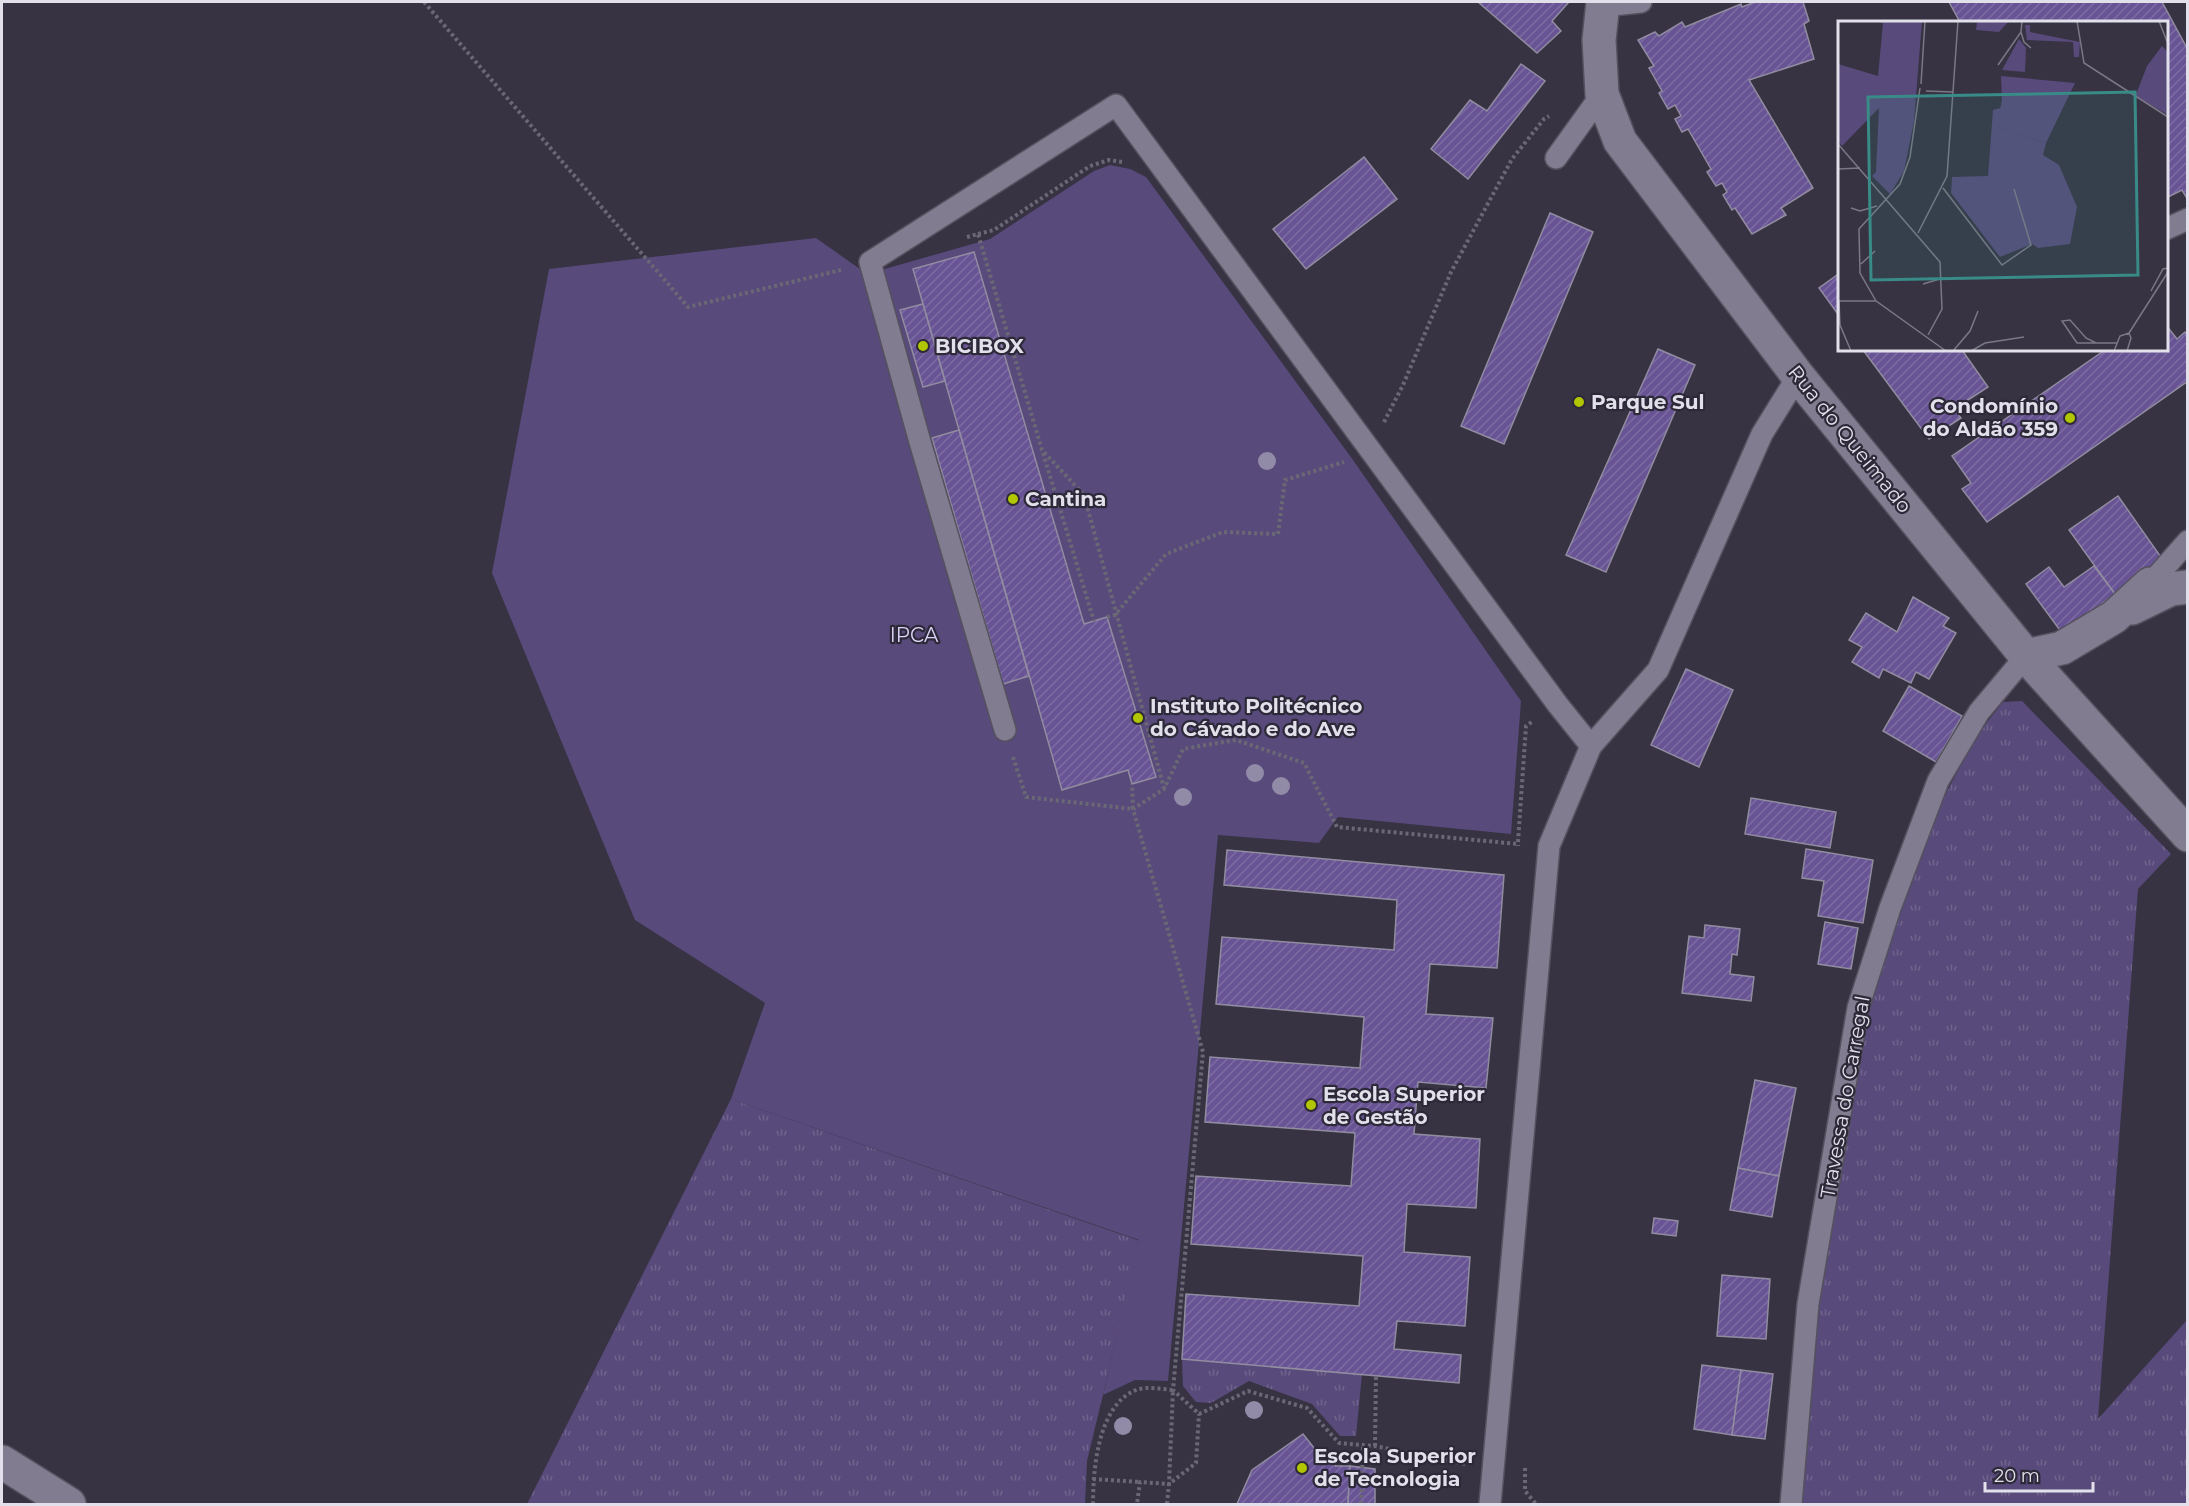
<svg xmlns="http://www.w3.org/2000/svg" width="2189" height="1506" font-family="Montserrat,sans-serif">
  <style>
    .grass { fill: url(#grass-tufts) }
    .park { fill: #584a7a }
    .building { fill: url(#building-hatch); stroke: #918ca0; stroke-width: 1.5 }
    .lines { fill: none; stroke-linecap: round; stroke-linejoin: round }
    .service-casing { stroke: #55515f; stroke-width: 24 }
    .minor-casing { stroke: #55515f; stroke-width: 36 }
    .path { stroke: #6b6876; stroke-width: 4; stroke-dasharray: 3 3; stroke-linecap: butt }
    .service { stroke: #817c8f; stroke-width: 21 }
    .minor { stroke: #817c8f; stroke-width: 33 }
    .tree { fill: #928ba7 }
    .poi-dot { fill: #b1c500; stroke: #2d2939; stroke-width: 2 }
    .labels { text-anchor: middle; stroke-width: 4.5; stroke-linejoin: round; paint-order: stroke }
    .poi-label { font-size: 20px; font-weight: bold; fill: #e2e0ea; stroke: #2d2939; text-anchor: start }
    .street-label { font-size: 20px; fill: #e2e0ea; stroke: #2d2939 }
    .park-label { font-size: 20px; fill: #dcd3f9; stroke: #2d2939 }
    .inset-road { fill: none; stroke: #7b7886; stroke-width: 1.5 }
    .view { fill: #398b87; fill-opacity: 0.15; stroke: #398b87; stroke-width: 3 }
    .inset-edge { fill: none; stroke: #e2e0ea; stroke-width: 3 }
  </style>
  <defs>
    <pattern id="grass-tufts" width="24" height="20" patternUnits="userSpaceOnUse" patternTransform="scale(1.5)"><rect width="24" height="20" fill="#584a7a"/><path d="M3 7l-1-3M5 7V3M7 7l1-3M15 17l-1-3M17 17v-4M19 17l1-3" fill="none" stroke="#70648d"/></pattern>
    <pattern id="building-hatch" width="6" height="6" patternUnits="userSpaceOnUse" patternTransform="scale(1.5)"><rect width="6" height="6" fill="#685494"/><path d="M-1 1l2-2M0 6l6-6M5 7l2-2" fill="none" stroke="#7d6ca3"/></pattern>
  </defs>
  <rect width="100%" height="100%" fill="#373343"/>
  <g class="grass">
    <polygon points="2022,701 2171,854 2138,889 2098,1419 2187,1320 2187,1504 1798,1504 1820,1298 1865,1019 1906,890 1943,799 1977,735 2003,702"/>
    <polygon points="731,1099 1140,1241 1087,1461 1085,1504 527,1504"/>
    <polygon points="1182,1359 1362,1374 1356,1436 1340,1436 1312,1404 1249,1381 1211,1403 1196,1402 1183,1386"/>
  </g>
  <polygon class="park" points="1110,165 1130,169 1146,177 1353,460 1521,701 1511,834 1338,817 1319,843 1218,835 1168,1381 1135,1380 1103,1395 1139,1240 731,1099 765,1003 635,920 492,573 549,269 816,238 867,274 990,239 1094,171"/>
  <g class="building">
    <polygon points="1478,2 1567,2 1568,3 1552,21 1561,31 1537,53"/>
    <polygon points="1755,2 1803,2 1809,21 1804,24 1814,59 1749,80 1813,188 1781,208 1786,215 1752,234 1735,208 1732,210 1723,195 1727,192 1722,183 1716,186 1707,172 1711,169 1688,129 1682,132 1675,119 1681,116 1675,105 1668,109 1659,93 1662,91 1649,68 1654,66 1638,40 1655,32 1659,36 1682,22 1685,27 1741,4 1742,7"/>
    <polygon points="1949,2 2162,2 2188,50 2188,200 2182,190 2166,198 2166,22 1960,22"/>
    <polygon points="1521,64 1545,81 1468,179 1431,149 1470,100 1487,111"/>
    <polygon points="1364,157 1397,199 1306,269 1273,229"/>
    <polygon points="1550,213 1593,232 1504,444 1461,426"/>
    <polygon points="974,252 1084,624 1107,617 1156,777 1132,784 1128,770 1062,790 913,269"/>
    <polygon points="1840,273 1840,317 1819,288"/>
    <polygon points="923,304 945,381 923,387 900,310"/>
    <polygon points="2166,325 2177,339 2185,332 2188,336 2188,381 1987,522 1962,489 1971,483 1952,456 2105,350 2166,350"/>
    <polygon points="1658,349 1695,365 1606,572 1566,555"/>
    <polygon points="1863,350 1962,350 1988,387 1954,409 1961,418 1929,439"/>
    <polygon points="959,430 1029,676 1003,684 932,438"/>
    <polygon points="2118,496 2163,560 2115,594 2069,530"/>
    <polygon points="2094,566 2115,594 2062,633 2026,584 2049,567 2064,587"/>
    <polygon points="1913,597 1949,618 1943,626 1956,633 1929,679 1916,672 1911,683 1883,669 1879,678 1852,662 1862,647 1849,640 1866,613 1897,632"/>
    <polygon points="1686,669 1733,690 1699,767 1651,745"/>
    <polygon points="1909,686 1962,716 1936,762 1883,731"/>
    <polygon points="1751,798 1836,812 1830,848 1745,834"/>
    <polygon points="1806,849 1873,860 1863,923 1818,916 1824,881 1802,878"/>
    <polygon points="1227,850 1504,875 1497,968 1430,964 1426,1014 1493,1018 1486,1088 1418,1082 1414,1134 1480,1139 1476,1208 1407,1204 1404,1252 1470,1257 1465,1326 1397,1321 1394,1349 1461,1355 1459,1383 1182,1359 1186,1294 1359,1306 1363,1256 1191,1244 1196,1176 1351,1186 1355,1133 1205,1122 1210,1057 1360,1068 1364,1017 1216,1004 1222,937 1394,950 1397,900 1224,885"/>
    <polygon points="1825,922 1858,928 1851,969 1818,964"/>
    <polygon points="1705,925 1740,929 1737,955 1732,954 1730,974 1754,977 1751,1001 1682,993 1689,936 1704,938"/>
    <polygon points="1755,1080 1796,1088 1779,1176 1738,1168"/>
    <polygon points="1738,1168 1779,1176 1772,1217 1730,1210"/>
    <polygon points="1654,1218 1678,1221 1676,1236 1652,1233"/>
    <polygon points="1722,1275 1770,1279 1766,1339 1717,1336"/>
    <polygon points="1702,1365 1741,1370 1732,1435 1694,1429"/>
    <polygon points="1741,1370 1773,1374 1765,1439 1732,1435"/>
    <polygon points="1303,1434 1318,1453 1335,1454 1335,1466 1350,1466 1348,1504 1366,1504 1237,1504 1252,1470"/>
    <polygon points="1350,1466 1375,1469 1375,1504 1348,1504"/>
  </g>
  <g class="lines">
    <defs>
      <g id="service">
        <polyline points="1603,6 1641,2"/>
        <polyline points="1556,158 1602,94"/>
        <polyline points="2166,229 2188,219"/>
        <polyline points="2150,584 2188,541"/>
        <polyline points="1005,730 920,442 870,262 1116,105 1558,705 1591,746"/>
        <polyline points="1490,1504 1549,846 1591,746 1658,670 1762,434 1798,376"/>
        <polyline points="1791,1504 1808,1304 1858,1008 1890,908 1938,781 1979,712 2026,656"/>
      </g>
      <g id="minor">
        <polyline points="1603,2 1599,40 1602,94 1620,141 1798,376 2026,656 2188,835"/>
        <polyline points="2132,608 2171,589 2188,587"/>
        <polyline points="2026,656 2062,648 2114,617 2150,584"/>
        <polyline points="2,1462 69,1504"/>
      </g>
    </defs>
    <use href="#service" class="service-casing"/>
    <use href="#minor" class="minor-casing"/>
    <g class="path">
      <polyline points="424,2 688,307 841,270"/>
      <polyline points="978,234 994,230 1090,166 1109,160 1122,162"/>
      <polyline points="967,237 978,234 1042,450 1084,495 1164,788"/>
      <polyline points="1384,422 1403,385 1451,272 1512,159 1544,119 1549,116"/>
      <polyline points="1043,453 1094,621"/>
      <polyline points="1107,617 1115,615 1166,554 1223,532 1278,534 1285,480 1344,462"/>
      <polyline points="1013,757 1026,797 1133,809 1132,784"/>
      <polyline points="1518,842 1526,726 1533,721"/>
      <polyline points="1375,1446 1376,1375"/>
      <polyline points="1465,1464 1375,1446 1339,1443 1307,1408 1248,1391 1199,1414 1173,1390 1203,1052 1133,809 1164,789 1183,749 1236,740 1304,763 1337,827 1518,844 1518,846"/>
      <polyline points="1525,1468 1525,1491 1536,1504"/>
      <polyline points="1093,1479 1140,1482"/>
      <path d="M1093 1504C1093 1469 1098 1405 1136 1390 1146 1386 1162 1389 1173 1390L1169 1484 1140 1482 1137 1504"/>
      <polyline points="1167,1504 1169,1484 1196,1463 1199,1414"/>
      <polyline points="1361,1504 1363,1446"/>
    </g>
    <use href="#service" class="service"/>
    <use href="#minor" class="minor"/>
  </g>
  <g class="tree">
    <circle cx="1267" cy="461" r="9"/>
    <circle cx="1255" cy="773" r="9"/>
    <circle cx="1281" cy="786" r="9"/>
    <circle cx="1183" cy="797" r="9"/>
    <circle cx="1254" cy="1410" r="9"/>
    <circle cx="1123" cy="1426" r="9"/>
  </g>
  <g class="poi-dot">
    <circle cx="923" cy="346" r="6"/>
    <circle cx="1579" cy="402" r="6"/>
    <circle cx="2070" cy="418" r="6"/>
    <circle cx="1013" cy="499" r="6"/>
    <circle cx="1138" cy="718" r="6"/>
    <circle cx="1311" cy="1105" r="6"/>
    <circle cx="1302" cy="1468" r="6"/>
  </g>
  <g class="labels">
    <g class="poi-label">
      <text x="935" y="353">BICIBOX</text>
      <text x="1591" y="409">Parque Sul</text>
      <text x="2058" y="413" text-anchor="end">Condomínio<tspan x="2058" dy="23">do Aldão 359</tspan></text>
      <text x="1025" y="506">Cantina</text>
      <text x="1150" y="713">Instituto Politécnico<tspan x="1150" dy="23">do Cávado e do Ave</tspan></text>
      <text x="1323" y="1101">Escola Superior<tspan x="1323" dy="23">de Gestão</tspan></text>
      <text x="1314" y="1463">Escola Superior<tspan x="1314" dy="23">de Tecnologia</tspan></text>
    </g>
    <g class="street-label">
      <text transform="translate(1850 439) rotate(51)" y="7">Rua do Queimado</text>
      <text transform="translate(1845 1097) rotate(-80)" y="7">Travessa do Carregal</text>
    </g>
    <g class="park-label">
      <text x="914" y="642">IPCA</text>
    </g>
  </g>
  <g transform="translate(1838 21)">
    <rect width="330" height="330" fill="#373343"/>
    <path d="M33 0H84L76 100 66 150 52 173 34 155 38 151 41 87 4 125 0 120V43L40 55 45 2ZM162 0H171L161 11 138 9 139 1ZM187 4H192V11L242 21 241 36H236L235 21 189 19ZM324 25 330 31V94L294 73 299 71 309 45ZM163 55 237 62 208 122 158 106 164 79Z" fill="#584a7a"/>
    <path d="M163 87 159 106 208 122 205 134 221 144 239 186 232 223 200 227 194 223 162 236 113 172 114 156 150 155 155 89Z" fill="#584a7a"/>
    <path d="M181 18 188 27 187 51 164 49Z" fill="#584a7a"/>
    <path class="inset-road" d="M239 0 246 42 330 96M321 0 330 23M183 11 186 21 193 27M160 44 183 11 184 0M83 63 87 0M88 70 115 71M0 123 102 241 104 288 90 314M0 148 22 147M105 167 164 244 193 224 176 168M13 187 22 190 39 185M80 212 109 155 120 0M23 243 37 230M85 263 105 257M313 270 325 248 330 247M0 280H38L108 330M1 280 2 304 13 330M38 280 22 252 21 208 62 163 72 136 82 67M258 322 248 317 232 299 224 300 239 322H279M115 330 132 310 140 290M133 330 147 322 186 316M276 330 282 315 291 312 330 251M289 330 293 317 291 312"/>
    <path class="view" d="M297 71 300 254 33 259 30 76Z"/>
    <rect width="330" height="330" class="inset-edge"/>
  </g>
  <rect width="2189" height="1506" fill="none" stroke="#e2e0ea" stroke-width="6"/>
  <path d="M1985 1482v9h108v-9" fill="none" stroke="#e2e0ea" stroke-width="3"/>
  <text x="1994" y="1482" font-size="18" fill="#e2e0ea" stroke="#2d2939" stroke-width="4.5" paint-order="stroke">20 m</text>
</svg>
